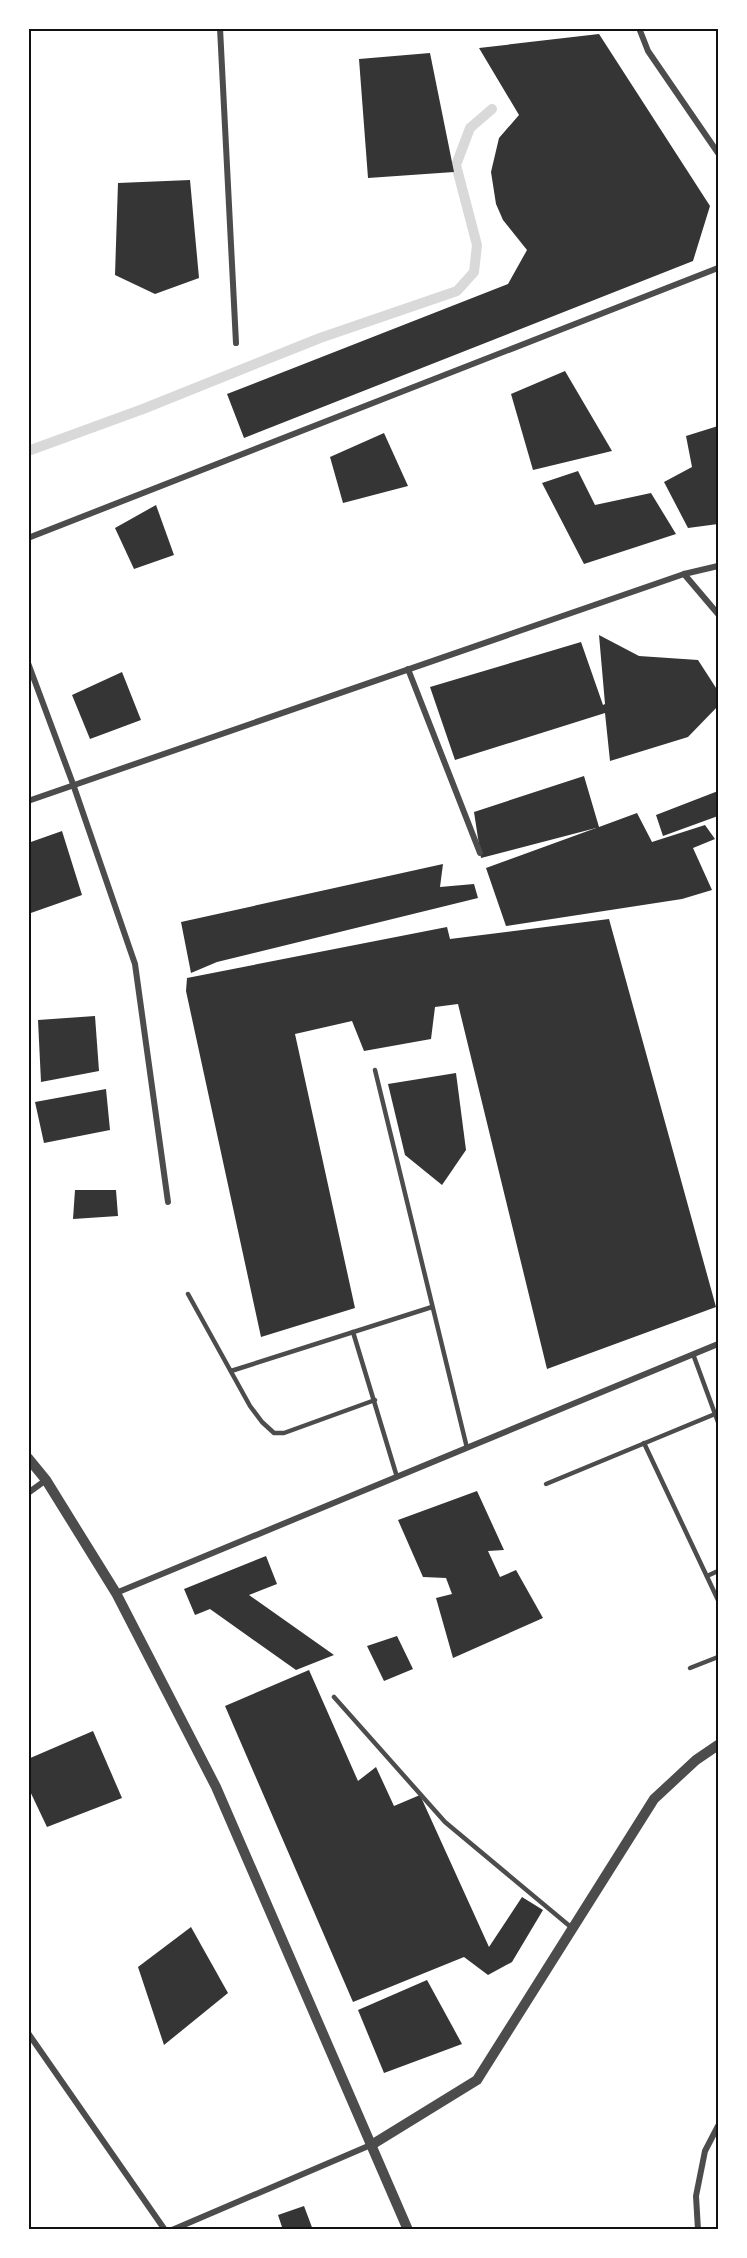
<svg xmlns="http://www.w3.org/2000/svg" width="747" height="2258" font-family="'Varela Round',sans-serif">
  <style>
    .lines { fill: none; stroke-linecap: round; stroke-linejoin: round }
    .stream { stroke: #d9d9d9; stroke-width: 10 }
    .building { fill: #353535 }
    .service { stroke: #4c4c4c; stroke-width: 4.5 }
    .minor { stroke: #4c4c4c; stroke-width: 6 }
    .tertiary { stroke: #4c4c4c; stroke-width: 10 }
    .neatline { fill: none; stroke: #111; stroke-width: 2 }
  </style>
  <rect width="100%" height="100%" fill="#fff"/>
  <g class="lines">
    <polyline class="stream" points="28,451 143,409 320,338 457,291 474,272 477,245 456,165 470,128 492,109"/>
  </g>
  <g class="building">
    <polygon points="599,34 710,206 693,261 244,438 227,394 508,284 527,250 503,220 496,204 491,172 499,138 519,115 479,48"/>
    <polygon points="430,53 454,172 368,178 359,59"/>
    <polygon points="190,180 199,278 155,294 115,275 118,183"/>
    <polygon points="565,371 612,451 533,470 511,394"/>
    <polygon points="718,426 718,524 688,528 664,482 692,467 686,436"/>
    <polygon points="384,433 408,486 343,503 330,457"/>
    <polygon points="578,471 595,505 651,493 676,534 584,564 542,483"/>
    <polygon points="156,505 174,555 134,569 115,528"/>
    <polygon points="599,635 639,656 698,660 718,691 718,706 688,737 610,761 605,713 455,760 430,687 581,642 603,705 605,704"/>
    <polygon points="122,672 141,720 90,739 72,695"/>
    <polygon points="584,776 599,827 637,813 652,842 705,825 715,839 693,848 712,890 682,899 506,926 486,868 596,828 481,858 474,812"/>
    <polygon points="718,791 718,816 663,836 656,815"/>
    <polygon points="62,831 82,895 28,914 28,843"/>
    <polygon points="443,864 440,887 474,884 478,898 217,962 191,973 181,922"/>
    <polygon points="609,919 716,1307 547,1369 458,1004 435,1007 431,1039 364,1051 352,1021 295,1034 355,1308 261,1337 186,991 187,978 447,927 450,939"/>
    <polygon points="95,1016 99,1071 41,1082 38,1020"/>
    <polygon points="456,1073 466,1150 442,1185 405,1155 388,1084"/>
    <polygon points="106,1089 110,1130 44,1143 35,1102"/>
    <polygon points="75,1190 116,1190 118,1216 73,1219"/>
    <polygon points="477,1491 504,1550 488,1551 500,1577 516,1570 543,1618 453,1658 436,1598 452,1594 446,1578 423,1577 398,1520"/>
    <polygon points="266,1556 277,1584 249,1595 334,1655 296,1670 210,1609 195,1615 184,1589"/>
    <polygon points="397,1636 413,1669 384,1681 367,1646"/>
    <polygon points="309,1670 358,1781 376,1767 394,1806 420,1795 489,1947 522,1897 543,1910 512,1962 488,1975 464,1957 353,2002 225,1706"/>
    <polygon points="93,1731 122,1798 47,1827 28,1787 28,1759"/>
    <polygon points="191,1927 228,1993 164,2045 138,1967"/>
    <polygon points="427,1980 462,2044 384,2073 358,2010"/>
    <polygon points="304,2206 313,2230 283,2230 278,2215"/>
  </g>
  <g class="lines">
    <g class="service">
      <polyline points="375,1070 467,1448"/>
      <polyline points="188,1294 250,1406 262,1422 274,1433 284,1433 375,1400"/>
      <polyline points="353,1332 397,1477"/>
      <polyline points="693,1354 718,1422"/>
      <polyline points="231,1371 432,1307"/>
      <polyline points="644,1443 718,1600"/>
      <polyline points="546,1484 715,1414"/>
      <polyline points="707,1576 718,1571"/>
      <polyline points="690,1668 718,1657"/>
      <polyline points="334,1697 445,1822 572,1928"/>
    </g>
    <g class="minor">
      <polyline points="220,28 236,343"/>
      <polyline points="639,28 648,51 718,153"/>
      <polyline points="28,538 718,268"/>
      <polyline points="684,574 718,614"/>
      <polyline points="28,663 73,784 135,964 168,1202"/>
      <polyline points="408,669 480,853"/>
      <polyline points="28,801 684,574 718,566"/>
      <polyline points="28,1493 46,1480"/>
      <polyline points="116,1593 718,1344"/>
      <polyline points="28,2033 165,2230"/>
      <polyline points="172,2230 373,2144"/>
      <polyline points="698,2230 696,2196 705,2151 718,2126"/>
    </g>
    <g class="tertiary">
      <polyline points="28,1458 46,1480 116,1593 216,1787 408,2230"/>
      <polyline points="373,2144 477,2080 654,1799 696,1760 718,1745"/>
    </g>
  </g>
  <rect width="747" height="2258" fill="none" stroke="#ffffff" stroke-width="60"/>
  <rect x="30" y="30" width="687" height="2198" class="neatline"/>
</svg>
